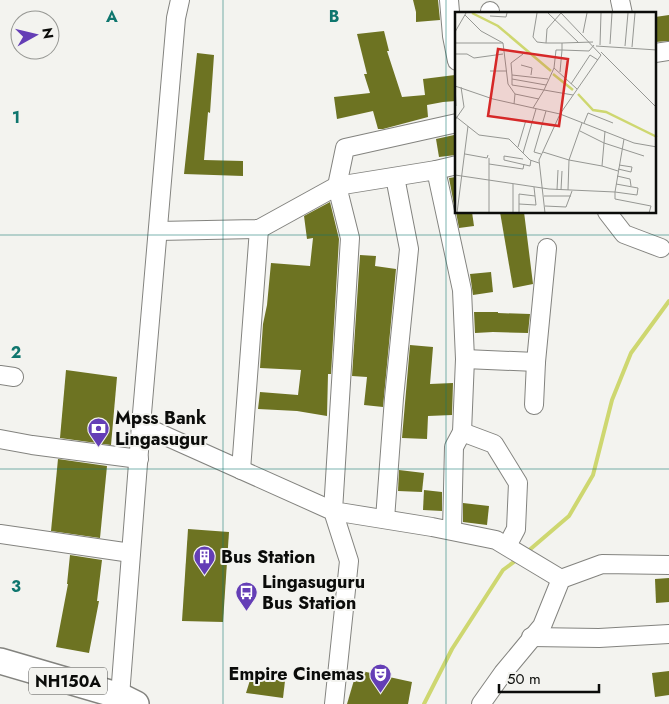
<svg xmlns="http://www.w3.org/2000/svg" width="669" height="704" font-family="Jost,sans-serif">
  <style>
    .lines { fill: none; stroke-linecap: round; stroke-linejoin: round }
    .stream { stroke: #ced770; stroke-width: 4 }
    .building { fill: #6d7322 }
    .minor-casing { stroke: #83837f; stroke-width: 20 }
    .highway-casing { stroke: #83837f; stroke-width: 28 }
    .minor { stroke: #fff; stroke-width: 18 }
    .highway { stroke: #fff; stroke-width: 25 }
    .grid { fill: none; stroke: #0f766e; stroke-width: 1; stroke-opacity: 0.55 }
    .labels { text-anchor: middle; stroke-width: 4; stroke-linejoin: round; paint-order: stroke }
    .shield { fill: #f3f3ef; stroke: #51514f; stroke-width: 1 }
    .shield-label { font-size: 16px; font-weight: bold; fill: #0b0c0a }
    .poi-label { font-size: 18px; font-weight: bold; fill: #0b0c0a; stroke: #f3f3ef; text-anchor: start }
    .inset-river { fill: none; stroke: #ced770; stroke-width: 2.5 }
    .inset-road { fill: none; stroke: #969793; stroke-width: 1 }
    .view { fill: #d62828; fill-opacity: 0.15; stroke: #d62828; stroke-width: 2.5 }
    .inset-edge { fill: none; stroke: #0b0c0a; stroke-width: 2.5 }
    .grid-label { font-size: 16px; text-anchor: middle; font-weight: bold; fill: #0f766e; stroke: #f3f3ef; stroke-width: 4; stroke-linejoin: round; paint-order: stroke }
  </style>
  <rect width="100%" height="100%" fill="#f3f3ef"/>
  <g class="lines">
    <g class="stream">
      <polyline points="527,552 569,516 593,475 612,400 631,353 669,301"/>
      <polyline points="424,704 452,649 503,570 518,559"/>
    </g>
  </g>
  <g class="building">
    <polygon points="413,0 438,0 440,20 416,22 416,12"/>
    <polygon points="669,15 669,41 655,42 655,17"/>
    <polygon points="384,31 389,51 387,51 402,97 425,95 423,79 455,75 456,101 443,102 427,105 428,117 383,129 378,129 373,111 337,119 334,97 370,93 364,74 367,74 357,34"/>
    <polygon points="197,53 214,55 210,113 208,112 204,160 243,161 243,176 184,174"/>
    <polygon points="454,135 456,148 456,155 439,157 436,139"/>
    <polygon points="456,177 456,210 455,210 449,178"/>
    <polygon points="330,202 339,239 331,374 328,374 327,416 297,411 258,409 260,392 298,395 301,370 260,368 263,324 267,305 271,263 310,266 313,238 307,239 304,216"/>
    <polygon points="456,212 472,212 474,226 459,228"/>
    <polygon points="500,212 524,212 533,284 513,288"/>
    <polygon points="360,255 376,256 375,266 396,269 383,407 364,405 367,377 352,376"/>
    <polygon points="491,272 493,292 473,295 470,274"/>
    <polygon points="474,312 498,312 498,313 530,314 528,333 493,332 475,333"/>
    <polygon points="410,345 433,347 430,384 453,383 452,415 428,416 427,439 402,438"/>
    <polygon points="66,370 117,377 111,445 60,438"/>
    <polygon points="58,459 107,466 100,538 51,531"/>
    <polygon points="399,470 424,473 422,492 398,491"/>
    <polygon points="424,490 442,492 442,511 423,510"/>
    <polygon points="463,503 489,506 487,525 463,522"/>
    <polygon points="188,529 229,532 223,622 182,621"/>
    <polygon points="70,555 102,560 97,601 99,601 89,653 56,647 68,584 67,584"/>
    <polygon points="669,578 669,602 656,603 655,579"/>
    <polygon points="357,670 412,682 408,704 347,704"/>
    <polygon points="669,671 669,695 655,697 652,673"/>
    <polygon points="251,677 285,681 283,698 246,693"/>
  </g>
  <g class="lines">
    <defs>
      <g id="minor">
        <polyline points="449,0 452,36 457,61"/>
        <polyline points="620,0 623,14"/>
        <polyline points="490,11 490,14"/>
        <polyline points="655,53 669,51"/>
        <polyline points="436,170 457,165"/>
        <polyline points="607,212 624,234 661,248"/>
        <polyline points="158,231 259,229 337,186 345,148 457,123"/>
        <polyline points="465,359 536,362 547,248"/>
        <polyline points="0,375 14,377"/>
        <polyline points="534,405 536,362"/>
        <polyline points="141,425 333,511 349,561 334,704"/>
        <polyline points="462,432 494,444 518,483 516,529 507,546"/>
        <polyline points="0,439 32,445 139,459"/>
        <polyline points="241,470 259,229"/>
        <polyline points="385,519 394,398 409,249 395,177"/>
        <polyline points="452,531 454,447 462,432 465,359 462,290 436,170 337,186 350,238 333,511 432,527 496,540 561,579"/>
        <polyline points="0,534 131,553"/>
        <polyline points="531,637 599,638 669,634"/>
        <polyline points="120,696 141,425 176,18 180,0"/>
        <polyline points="481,704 503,673 542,626 561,579 602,564 669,565"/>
      </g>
      <polyline id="highway" points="0,661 120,696 136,704"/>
    </defs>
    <use href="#minor" class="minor-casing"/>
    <use href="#highway" class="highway-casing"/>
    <use href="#minor" class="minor"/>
    <use href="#highway" class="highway"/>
  </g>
  <path class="grid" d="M223 0V704M446 0V704M0 235H669M0 469H669"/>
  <defs>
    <symbol id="bank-pin" viewBox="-11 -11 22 30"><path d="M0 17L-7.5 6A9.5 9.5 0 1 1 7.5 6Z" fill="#643eb6" stroke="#f3f3ef"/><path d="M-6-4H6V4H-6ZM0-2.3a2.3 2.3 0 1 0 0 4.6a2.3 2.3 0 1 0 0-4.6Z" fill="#fff"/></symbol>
    <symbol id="building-pin" viewBox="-11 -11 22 30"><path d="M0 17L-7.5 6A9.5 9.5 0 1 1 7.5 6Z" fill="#643eb6" stroke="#f3f3ef"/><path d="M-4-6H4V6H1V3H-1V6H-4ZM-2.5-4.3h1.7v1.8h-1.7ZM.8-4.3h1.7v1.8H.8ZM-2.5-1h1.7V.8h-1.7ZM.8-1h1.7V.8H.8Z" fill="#fff"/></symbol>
    <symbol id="bus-pin" viewBox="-11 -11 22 30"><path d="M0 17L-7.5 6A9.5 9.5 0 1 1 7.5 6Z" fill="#643eb6" stroke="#f3f3ef"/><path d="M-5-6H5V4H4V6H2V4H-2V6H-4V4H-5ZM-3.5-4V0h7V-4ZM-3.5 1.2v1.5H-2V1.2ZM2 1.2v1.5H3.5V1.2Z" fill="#fff"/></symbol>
    <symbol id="theatre-pin" viewBox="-11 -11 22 30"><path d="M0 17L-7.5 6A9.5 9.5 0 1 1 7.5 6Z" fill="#643eb6" stroke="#f3f3ef"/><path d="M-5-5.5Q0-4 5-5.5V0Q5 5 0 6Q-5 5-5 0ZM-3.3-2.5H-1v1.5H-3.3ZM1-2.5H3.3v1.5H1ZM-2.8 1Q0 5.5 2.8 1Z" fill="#fff"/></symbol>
  </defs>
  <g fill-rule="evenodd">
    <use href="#bank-pin" x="86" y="416" width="25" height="34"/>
    <use href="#building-pin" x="192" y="544" width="25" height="34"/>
    <use href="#bus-pin" x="234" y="580" width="25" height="34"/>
    <use href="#theatre-pin" x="368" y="662" width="25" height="34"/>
  </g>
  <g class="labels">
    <rect class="shield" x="29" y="667.5" width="78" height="27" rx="4"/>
    <g class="shield-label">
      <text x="68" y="687">NH150A</text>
    </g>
    <g class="poi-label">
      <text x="115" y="424">Mpss Bank<tspan x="115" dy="21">Lingasugur</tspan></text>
      <text x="221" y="563">Bus Station</text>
      <text x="262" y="588">Lingasuguru<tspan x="262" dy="21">Bus Station</tspan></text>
      <text x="364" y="680" text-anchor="end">Empire Cinemas</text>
    </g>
  </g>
  <g transform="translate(455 12)">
    <rect width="201" height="201" fill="#f3f3ef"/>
    <path class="inset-river" d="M17 1 43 14 96 59M98 62 118 78M123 82 138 98 151 100 202 125"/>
    <path class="inset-road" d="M82 1 78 25 82 30 91 31M93 1 124 31M106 1 92 17 91 31H107M35 4 51 5 52 1M0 20 11 1M128 21 132 1M0 31H48L26 19 10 3M48 31 53 72 60 82 59 92M155 32 157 1M145 33 146 1M141 34 202 38M170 34 173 1M177 35 180 1M146 40 202 96M0 42H12L19 46 48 42M66 53 77 56 76 63M99 56 122 77M35 59H52M105 60 107 38 134 39 139 33M57 63 56 51 68 42M57 67 91 73M93 67 57 63V73L89 78 99 56 101 38H107V31L138 30M0 71 1 94M116 72 135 43 143 48M0 74 38 87 105 102M60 82 84 87M78 96 89 78 118 83M105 102 179 131 202 135M0 104 24 123 54 127 75 148 84 151M0 108 9 95 6 75M129 111 133 101 158 111M125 119 149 131 147 154 163 159M150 119 149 131 189 144M63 135 71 108M88 140 114 148 127 111M68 141 81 97M10 142 32 146 33 143M86 142 79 140 91 99M49 148 75 154 76 148M49 148V144L68 147M34 152 68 157 69 152M163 157 176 160 177 155 164 153M0 163 94 177 160 180 169 127M162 164 175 167 176 174M161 172 183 176 182 183 160 180V187L196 194 194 201M102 178 103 158M106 178 107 159M113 178 114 148 147 154M89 184H116M64 192 81 193 79 175M90 194 111 195 117 179M2 201 13 114M34 201V146M58 201V172M64 201V182L80 184M90 201 84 148 105 102 146 43 106 1"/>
    <path class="view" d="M43 37 113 47 104 114 33 104Z"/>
    <rect width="201" height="201" class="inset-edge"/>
  </g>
  <g class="grid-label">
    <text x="112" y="22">A</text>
    <text x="334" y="22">B</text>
    <text x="16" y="123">1</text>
    <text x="16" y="358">2</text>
    <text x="16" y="592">3</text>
  </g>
  <g transform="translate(35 35) rotate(82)"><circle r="24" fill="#f3f3ef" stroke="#969793"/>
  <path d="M0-4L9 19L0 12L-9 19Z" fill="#643eb6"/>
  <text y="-8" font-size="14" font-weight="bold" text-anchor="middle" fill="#0b0c0a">N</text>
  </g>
  <path d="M499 684v8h100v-8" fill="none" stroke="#0b0c0a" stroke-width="2.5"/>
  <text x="507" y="684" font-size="15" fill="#0b0c0a" stroke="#f3f3ef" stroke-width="4" paint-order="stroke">50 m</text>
</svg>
